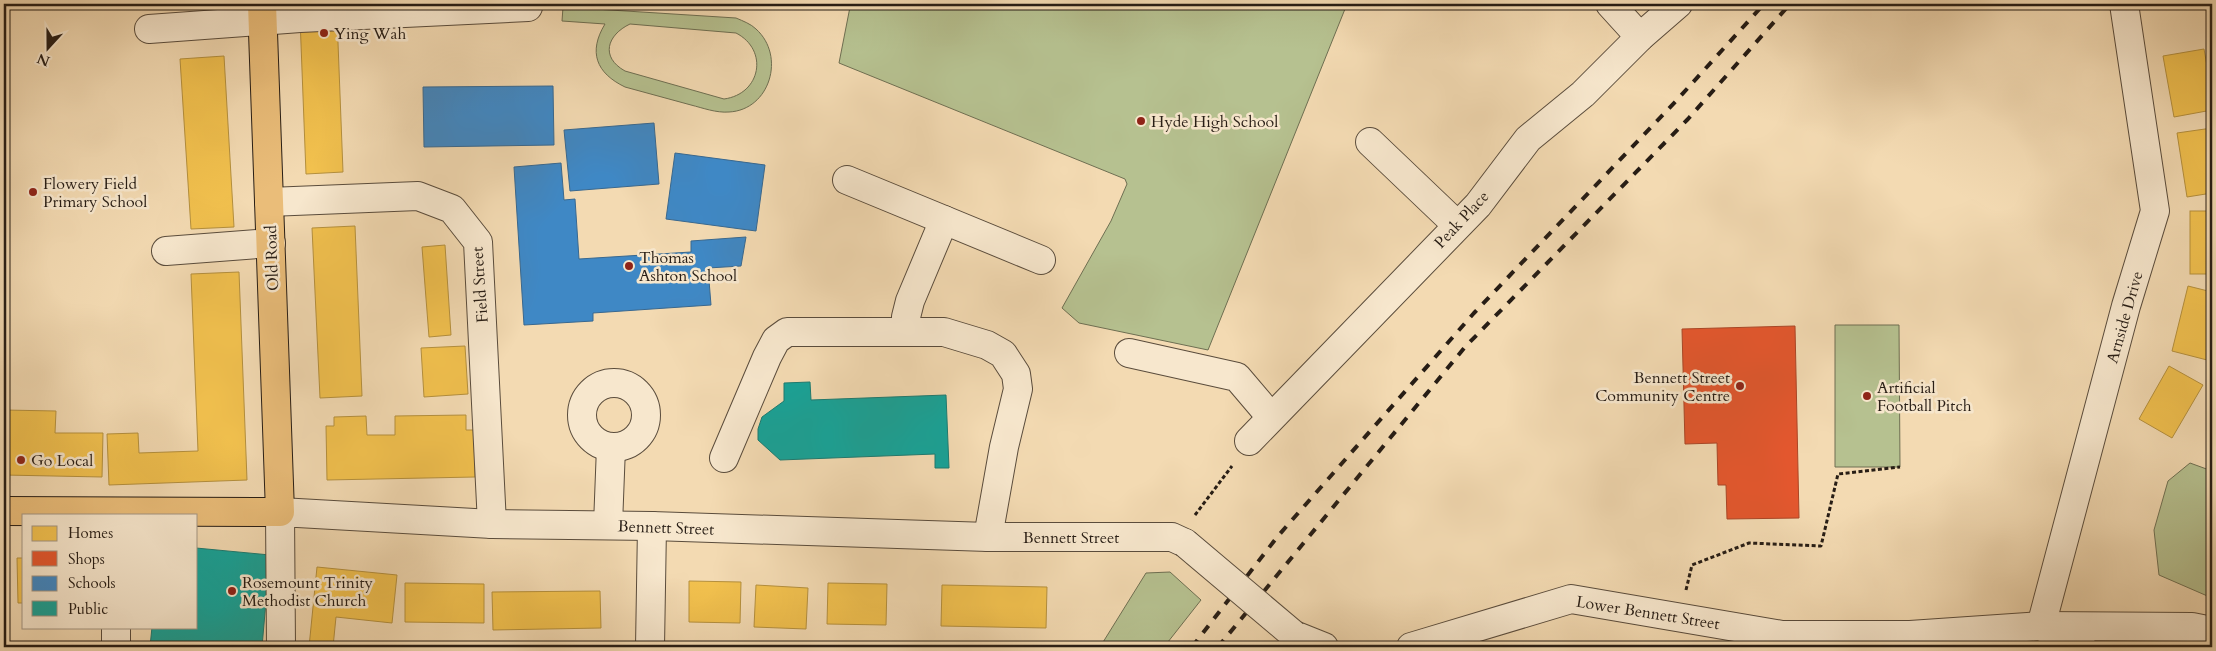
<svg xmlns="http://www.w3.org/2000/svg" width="2216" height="651" font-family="Cardo,serif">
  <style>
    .green { fill: #b6c190; stroke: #6e6f52; fill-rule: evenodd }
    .homes { fill: #f2c14e; stroke: #b5903d }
    .shops { fill: #e4572e; stroke: #ab4626 }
    .schools { fill: #3f88c5; stroke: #386890 }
    .public { fill: #17a398; stroke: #1c7b71 }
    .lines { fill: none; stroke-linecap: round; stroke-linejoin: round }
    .minor-casing { stroke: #5a4c3c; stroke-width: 30 }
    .major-casing { stroke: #271d15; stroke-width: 30 }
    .path { stroke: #271d15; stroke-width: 3; stroke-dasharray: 4 2.5; stroke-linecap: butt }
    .minor { stroke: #f7e7cd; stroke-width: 28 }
    .major { stroke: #eabd79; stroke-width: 28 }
    .rail { stroke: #271d15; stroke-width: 4; stroke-dasharray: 9 9; stroke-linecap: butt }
    .minor-bridge-casing { stroke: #5a4c3c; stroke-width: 30; stroke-linecap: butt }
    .minor-bridge { stroke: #f7e7cd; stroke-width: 28 }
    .poi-dot { fill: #8f2418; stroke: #f7e7cd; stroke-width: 2 }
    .labels { text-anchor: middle; stroke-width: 5; stroke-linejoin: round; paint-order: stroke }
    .poi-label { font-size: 16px; fill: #271d15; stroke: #f7e7cd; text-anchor: start }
    .street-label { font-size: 16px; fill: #271d15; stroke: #f7e7cd }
  </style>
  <rect width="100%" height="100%" fill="#f3dab2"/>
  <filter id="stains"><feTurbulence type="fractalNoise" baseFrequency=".004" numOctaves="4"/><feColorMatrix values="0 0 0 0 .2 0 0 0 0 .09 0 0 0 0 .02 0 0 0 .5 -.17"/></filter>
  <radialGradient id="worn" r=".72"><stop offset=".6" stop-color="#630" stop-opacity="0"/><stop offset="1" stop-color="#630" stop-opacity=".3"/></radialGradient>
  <g class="green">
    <polygon points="836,4 1347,4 1208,350 1079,323 1062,308 1111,221 1127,184 1125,179 839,63 850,7"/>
    <path d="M563 7 736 18C743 21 751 24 756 29 786 56 770 110 729 112 716 113 703 108 691 105 669 99 647 93 625 87 596 73 588 52 605 24L562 21ZM630 24 736 33C769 50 761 94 724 99L625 71C600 57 607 35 630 24Z"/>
    <polygon points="1835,325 1899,325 1900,467 1835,467"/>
    <polygon points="2190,463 2212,471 2212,598 2159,575 2154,530 2168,481"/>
    <polygon points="1170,572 1201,600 1164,647 1100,647 1146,573"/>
  </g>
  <g class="homes">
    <polygon points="182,4 221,4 221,6 182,8"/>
    <polygon points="337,17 343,172 306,174 300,18"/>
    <polygon points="2204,49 2212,94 2212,110 2174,117 2163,56"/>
    <polygon points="224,56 234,227 191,229 180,59"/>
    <polygon points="2212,128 2212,193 2187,197 2177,133"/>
    <rect x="2190" y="211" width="22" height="63"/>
    <polygon points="355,226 362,396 320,398 312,228"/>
    <polygon points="445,245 451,335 429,337 422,247"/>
    <polygon points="239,272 247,480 109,485 107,434 138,433 139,453 198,451 191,274"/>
    <polygon points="2188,286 2212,292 2211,361 2172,351"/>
    <polygon points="465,346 468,394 424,397 421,348"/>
    <polygon points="2169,366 2203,385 2172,438 2139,419"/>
    <polygon points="4,410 56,411 55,433 103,433 102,477 4,475"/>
    <polygon points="466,415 466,430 474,430 475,477 327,480 326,426 334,426 334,417 366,416 367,435 395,435 395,416"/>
    <polygon points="17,558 24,558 24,603 18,603"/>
    <polygon points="317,567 397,575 392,623 336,617 333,647 309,647"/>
    <polygon points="689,581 741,582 740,623 689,622"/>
    <polygon points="405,583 484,584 484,623 405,622"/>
    <polygon points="828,583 887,584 886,625 827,624"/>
    <polygon points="756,585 808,588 806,629 754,627"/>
    <polygon points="942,585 1047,587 1046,628 941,626"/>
    <polygon points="600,591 601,628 493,630 492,592"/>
  </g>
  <polygon class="shops" points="1795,326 1799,518 1727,519 1726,485 1718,485 1717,443 1685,444 1682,329"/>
  <g class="schools">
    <polygon points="553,86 554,145 424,147 423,87"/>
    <polygon points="654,123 659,184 570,191 564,130"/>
    <polygon points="675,153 765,165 756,231 666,219"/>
    <polygon points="561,163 564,200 575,199 579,259 691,252 691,241 746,237 741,266 708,268 711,305 593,313 593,321 524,325 514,167"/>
  </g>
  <g class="public">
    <polygon points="810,382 811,400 946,395 949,468 935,468 935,454 780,460 758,440 758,429 762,417 784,401 784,383"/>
    <polygon points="196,548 270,555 262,647 150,647 152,627 196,627"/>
  </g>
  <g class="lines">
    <defs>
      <g id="minor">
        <polyline points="1610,4 1640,37"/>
        <polyline points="149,29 300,18 528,7"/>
        <polyline points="1370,142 1457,225"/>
        <polyline points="847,180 1041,260"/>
        <polyline points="269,202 418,196 452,209 478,242 492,524"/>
        <polyline points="166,251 271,243"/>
        <polyline points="908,332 906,317 910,301 944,220"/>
        <polyline points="1129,353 1237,377 1271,417"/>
        <circle cx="614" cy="415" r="32"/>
        <polyline points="1249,441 1478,205 1528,139 1583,94 1640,37 1678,4"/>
        <polyline points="724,458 767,357 776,340 787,332 944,332 987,345 1003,354 1016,374 1018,389 1004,447 988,537"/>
        <polyline points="608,525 611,447"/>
        <polyline points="1294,635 1324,647"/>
        <polyline points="116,647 116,627"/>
        <polyline points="281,647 280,512 492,524 652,526 988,537 1172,537 1185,543"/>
        <polyline points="650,647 652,526"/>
        <polyline points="1411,647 1571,599 1782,635 1910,635 2041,626 2192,627 2212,631"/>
        <polyline points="2082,647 2041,626 2126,306 2155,211 2124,4"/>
      </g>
      <polyline id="major" points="4,511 280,512 262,4"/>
    </defs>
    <use href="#minor" class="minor-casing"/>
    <use href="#major" class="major-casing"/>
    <g class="path">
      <polyline points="1195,515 1232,466"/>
      <polyline points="1686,590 1692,565 1749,543 1821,546 1838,474 1900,467"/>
    </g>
    <use href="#minor" class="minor"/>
    <use href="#major" class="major"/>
    <g class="rail">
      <polyline points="1192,647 1278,536 1474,313 1676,101 1764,4"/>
      <polyline points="1218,647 1465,347 1688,119 1790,4"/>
    </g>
    <defs>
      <polyline id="minor-bridge" points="1185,543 1294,635"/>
    </defs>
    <use href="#minor-bridge" class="minor-bridge-casing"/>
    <use href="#minor-bridge" class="minor-bridge"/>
  </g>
  <g class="poi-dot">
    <circle cx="324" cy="33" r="5"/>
    <circle cx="1141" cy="121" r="5"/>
    <circle cx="33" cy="192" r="5"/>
    <circle cx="629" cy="266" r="5"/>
    <circle cx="1740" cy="386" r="5"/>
    <circle cx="1867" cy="396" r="5"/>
    <circle cx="21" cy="460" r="5"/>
    <circle cx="232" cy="591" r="5"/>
  </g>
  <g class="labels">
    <g class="poi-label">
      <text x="334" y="39">Ying Wah</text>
      <text x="1151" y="127">Hyde High School</text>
      <text x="43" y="189">Flowery Field<tspan x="43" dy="18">Primary School</tspan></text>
      <text x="639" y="263">Thomas<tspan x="639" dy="18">Ashton School</tspan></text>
      <text x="1730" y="383" text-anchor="end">Bennett Street<tspan x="1730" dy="18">Community Centre</tspan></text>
      <text x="1877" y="393">Artificial<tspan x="1877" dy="18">Football Pitch</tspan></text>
      <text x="31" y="466">Go Local</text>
      <text x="242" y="588">Rosemount Trinity<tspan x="242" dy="18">Methodist Church</tspan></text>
    </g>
    <g class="street-label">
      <text transform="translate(1461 219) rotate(-47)" y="6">Peak Place</text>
      <text transform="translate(271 258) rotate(-92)" y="6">Old Road</text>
      <text transform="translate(479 285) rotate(-94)" y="6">Field Street</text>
      <text transform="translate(2124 317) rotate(-74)" y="6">Arnside Drive</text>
      <text transform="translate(666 527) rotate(2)" y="6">Bennett Street</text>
      <text x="1071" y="543">Bennett Street</text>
      <text transform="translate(1648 612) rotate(9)" y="6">Lower Bennett Street</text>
    </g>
  </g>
  <rect width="2216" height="651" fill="none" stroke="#f3dab2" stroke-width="20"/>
  <rect x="5" y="5" width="2206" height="641" fill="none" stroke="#271d15" stroke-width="2.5"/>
  <rect x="10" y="10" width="2196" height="631" fill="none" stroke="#271d15"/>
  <rect x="22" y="514" width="175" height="115" fill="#f7e7cd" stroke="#a49683"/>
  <rect x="32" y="526" width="25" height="15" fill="#f2c14e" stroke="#a49683"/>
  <text x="68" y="538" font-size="15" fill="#271d15">Homes</text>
  <rect x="32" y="551" width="25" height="15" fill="#e4572e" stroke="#a49683"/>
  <text x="68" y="564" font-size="15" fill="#271d15">Shops</text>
  <rect x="32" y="576" width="25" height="15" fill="#3f88c5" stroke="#a49683"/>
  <text x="68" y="588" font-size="15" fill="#271d15">Schools</text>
  <rect x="32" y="601" width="25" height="15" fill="#17a398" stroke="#a49683"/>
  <text x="68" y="614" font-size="15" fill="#271d15">Public</text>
  <g transform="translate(48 48) rotate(201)" stroke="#f7e7cd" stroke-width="4" paint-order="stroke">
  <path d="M0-4L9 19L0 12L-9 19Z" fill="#271d15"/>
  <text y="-8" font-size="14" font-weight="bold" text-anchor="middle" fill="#271d15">N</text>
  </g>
  <rect width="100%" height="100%" filter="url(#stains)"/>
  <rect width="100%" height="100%" fill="url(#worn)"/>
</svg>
